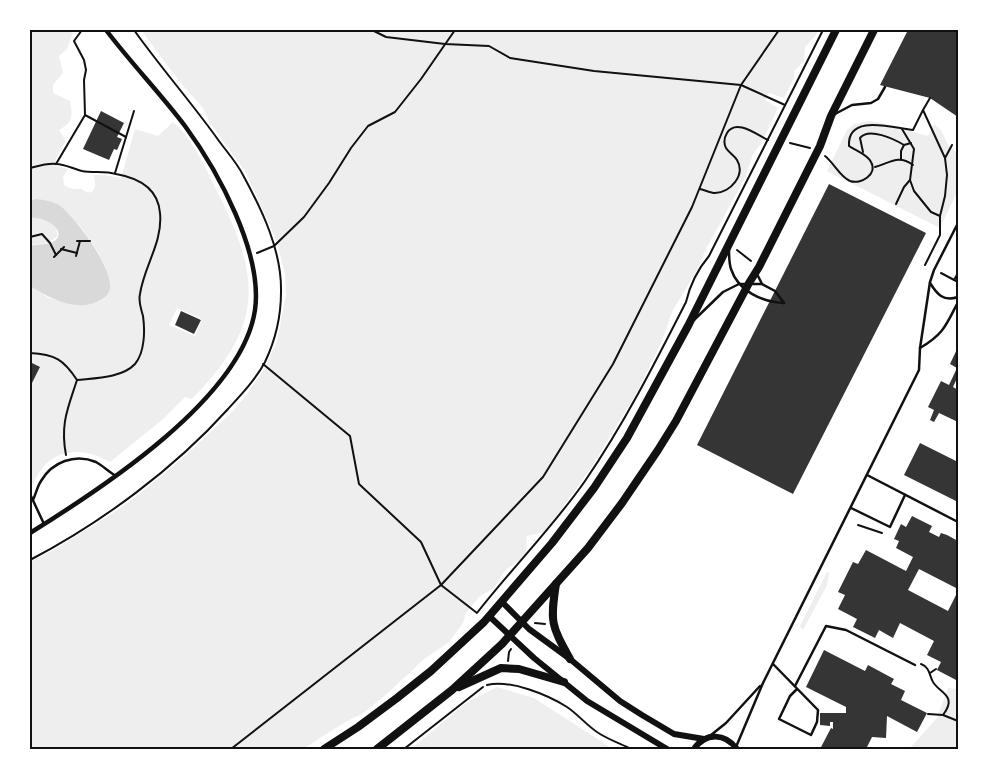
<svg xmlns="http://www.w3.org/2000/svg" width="988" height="779" font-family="Mulish,sans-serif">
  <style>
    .green { fill: #eee; fill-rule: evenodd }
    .water { fill: #d9d9d9 }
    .building { fill: #353535 }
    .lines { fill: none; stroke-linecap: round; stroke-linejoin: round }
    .path { stroke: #111; stroke-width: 2 }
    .service { stroke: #111; stroke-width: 2.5 }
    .minor { stroke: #111; stroke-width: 4.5 }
    .secondary { stroke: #111; stroke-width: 6 }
    .primary { stroke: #111; stroke-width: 8 }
    .neatline { fill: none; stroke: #111; stroke-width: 2 }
  </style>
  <rect width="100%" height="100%" fill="#fff"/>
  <g class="green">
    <path d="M30 30H74L67 49 59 56 63 73 53 85V93L70 101C73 117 73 122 59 130L66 141 56 157V166L68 169 63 177 64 185C70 189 73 189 79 189 85 189 81 190 86 192 97 195 96 181 93 175H103L121 178 135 129 158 136 173 122C194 140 206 169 218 193 262 280 263 327 192 399L185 397 162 420 110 462C90 451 65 446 46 464 39 471 34 482 30 491V382L32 383 40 368 30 362V286C36 289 43 295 49 298 64 302 107 312 110 288 113 267 75 213 56 204 48 200 38 199 30 201ZM177 308 202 319 195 336 169 325Z"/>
    <polygon points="141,30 818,30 816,35 805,47 804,61 794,71 794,78 784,98 769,93 765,100 778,108 762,142 753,154 745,178 706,249 697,270 672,312 662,341 638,391 591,468 545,532 527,536 526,556 505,570 495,587 479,597 466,613 463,623 449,642 423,660 389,692 362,714 347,721 303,749 30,749 30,562 55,549 104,519 137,496 185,456 233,411 244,398 264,369 277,341 286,295 285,274 276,239 256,195 245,171 209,122 203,108 179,81"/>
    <polygon points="870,121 882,123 928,136 934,124 941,130 948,145 958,154 958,190 940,228 827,171 847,130 854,124"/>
    <path d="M30 218C42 216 59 222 57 237L48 243 30 245Z"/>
    <polygon points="827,572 829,573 827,585 803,630 800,626"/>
    <polygon points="497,687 534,698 613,749 411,749 466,703"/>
    <polygon points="948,688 958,689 958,749 909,749 937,718"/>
  </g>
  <path class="water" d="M36 199C44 200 52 201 59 205 75 216 113 268 110 288 109 294 106 297 101 300 77 313 51 299 30 286V246C36 244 44 245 50 243 72 235 47 215 30 218V201Z"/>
  <g class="building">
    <polygon points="908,30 958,30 958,117 930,98 880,85"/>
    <polygon points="101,111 124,123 117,137 122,139 117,150 114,149 109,160 83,149"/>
    <polygon points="829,184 926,233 793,494 697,445"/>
    <polygon points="181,311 201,320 194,334 175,325"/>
    <polygon points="958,347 958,376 953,387 958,390 958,422 939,413 934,422 930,420 934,410 928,407 941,381 949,385 957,368 950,364"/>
    <polygon points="30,362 40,367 32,383 30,382"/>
    <polygon points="920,443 958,462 958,502 904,475"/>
    <polygon points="912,516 932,526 929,532 939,537 941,533 947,535 958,541 958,589 919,569 908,590 948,611 958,591 958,681 937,670 941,662 927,655 934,641 900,623 893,638 879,630 875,638 853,627 857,619 838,609 845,595 838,592 853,562 858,564 866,550 906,571 913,557 896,548 899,541 894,539 901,524 906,527"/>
    <polygon points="824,650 865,671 868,665 894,679 891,684 905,691 901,700 927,713 917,732 887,716 886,738 872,737 866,749 820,749 831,728 833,729 833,722 830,722 830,726 820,725 820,713 846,713 846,707 806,687"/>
  </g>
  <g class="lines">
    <g class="path">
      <polyline points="372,30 386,37 445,44 489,46 510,58 594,71 741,85 785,105"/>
      <polyline points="85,115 126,137"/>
      <polyline points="902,129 914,149 910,180 914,191 931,212 940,216"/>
      <polyline points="790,143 810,148"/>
      <path d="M863 152 860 138C869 127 894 139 904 145L911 143"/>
      <path d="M825 156C834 163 840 177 850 181 861 185 878 174 871 162 867 154 856 151 849 146 847 113 893 128 913 130L923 110"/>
      <polyline points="945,158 952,145"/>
      <polyline points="901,159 901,151 904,145"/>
      <polyline points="56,164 85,115 84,80 86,70 84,60 74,41 82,30"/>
      <path d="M875 167C890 163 898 154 913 165"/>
      <path d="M30 168C38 166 48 163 56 164 65 164 73 169 82 171 93 173 105 171 116 174 139 178 158 188 160 213 163 242 144 266 140 294 138 302 141 308 143 316 145 330 145 352 135 364 122 378 95 378 77 380"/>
      <polyline points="115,173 134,111"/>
      <path d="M700 189C705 190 711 193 715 193 730 193 746 175 737 160 734 155 729 153 726 148 724 144 724 138 727 133 736 118 757 135 768 140"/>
      <polyline points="896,204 904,187 910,180"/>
      <polyline points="30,237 42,234 50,243 56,255"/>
      <polyline points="77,241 90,241"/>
      <polyline points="61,249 77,253"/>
      <polyline points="737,250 751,261"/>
      <polyline points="257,253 274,246 304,217 329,183 351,148 368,126 395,112 421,79 455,30"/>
      <polyline points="76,256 80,241"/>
      <polyline points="54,257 64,247"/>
      <polyline points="925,265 940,235 940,216 945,196 947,175 945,158 923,110 930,98"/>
      <polyline points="941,273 958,282"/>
      <polyline points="954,280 958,273 957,258"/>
      <path d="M30 353C55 354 64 360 77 380"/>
      <path d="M263 364 350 436 359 484 421 542 441 585 477 613C512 568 553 527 585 481 624 424 655 363 686 302 690 285 698 269 709 256L823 30"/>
      <path d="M66 455C60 424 68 408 77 380"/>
      <polyline points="858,525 882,533"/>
      <path d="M30 560C101 523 174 469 228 409 241 395 256 379 265 362 275 341 281 316 281 292 282 251 262 210 243 175 237 163 227 152 219 141 192 103 161 68 134 30"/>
      <polyline points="535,623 545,624"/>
      <polyline points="508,661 509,652 511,649"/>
      <path d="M921 664C929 667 929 673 932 680 937 693 959 694 943 715L958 721"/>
      <polyline points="930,673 936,669"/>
      <path d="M487 685C510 679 548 695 567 707 579 715 588 727 600 734 610 740 621 744 631 749"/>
      <polyline points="928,714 943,715"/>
      <polyline points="231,749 441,585 543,477 613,364 692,207 741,85 779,30"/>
      <polyline points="404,749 483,687"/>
    </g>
    <g class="service">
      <polyline points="835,114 852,105 871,103 878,99 885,87"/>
      <path d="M729 249C729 256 729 263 731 269 738 291 762 302 784 303"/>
      <polyline points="757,274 762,284"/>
      <path d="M930 283C937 294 943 302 958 297"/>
      <polyline points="694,320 723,292 739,284 762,284 775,291 784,303"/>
      <path d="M920 348C944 334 946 325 958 302"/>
      <polyline points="867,475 958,522"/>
      <polyline points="30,494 44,524"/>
      <path d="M33 500C36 494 37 487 41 481 52 462 75 453 96 462 103 466 109 472 116 476"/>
      <polyline points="851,508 890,527 905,495"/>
      <polyline points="773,664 818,710 817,722 811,735 779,719 790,696 797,689"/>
      <polyline points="795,686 826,626 846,630 915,665"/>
      <polyline points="711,735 726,723 760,686"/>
      <polyline points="736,747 763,683 919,370 920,348 930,282 934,270 958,223"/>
    </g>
    <path class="minor" d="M30 533C101 489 242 398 255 310 263 253 218 171 185 126 160 93 131 63 106 30"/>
    <g class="secondary">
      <polyline points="502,602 529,629 570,659 620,701 642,715 674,734 704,739"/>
      <polyline points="489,616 534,658 587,701 667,749"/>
      <path d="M694 749C706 732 725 733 737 749"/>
    </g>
    <g class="primary">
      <path d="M556 584C550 622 551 625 570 659"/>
      <polyline points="459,687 501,668 519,669 564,682"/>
      <polyline points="324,749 358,727 397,698 431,671 484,622 552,543 594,488 627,438 688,326 836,30"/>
      <polyline points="377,749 452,690 502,644 588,548 622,503 658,450 676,421 749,283 759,267 820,146 831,116 874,30"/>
    </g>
  </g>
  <rect width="988" height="779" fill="none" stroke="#ffffff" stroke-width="62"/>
  <rect x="31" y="31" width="926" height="717" class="neatline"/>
</svg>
